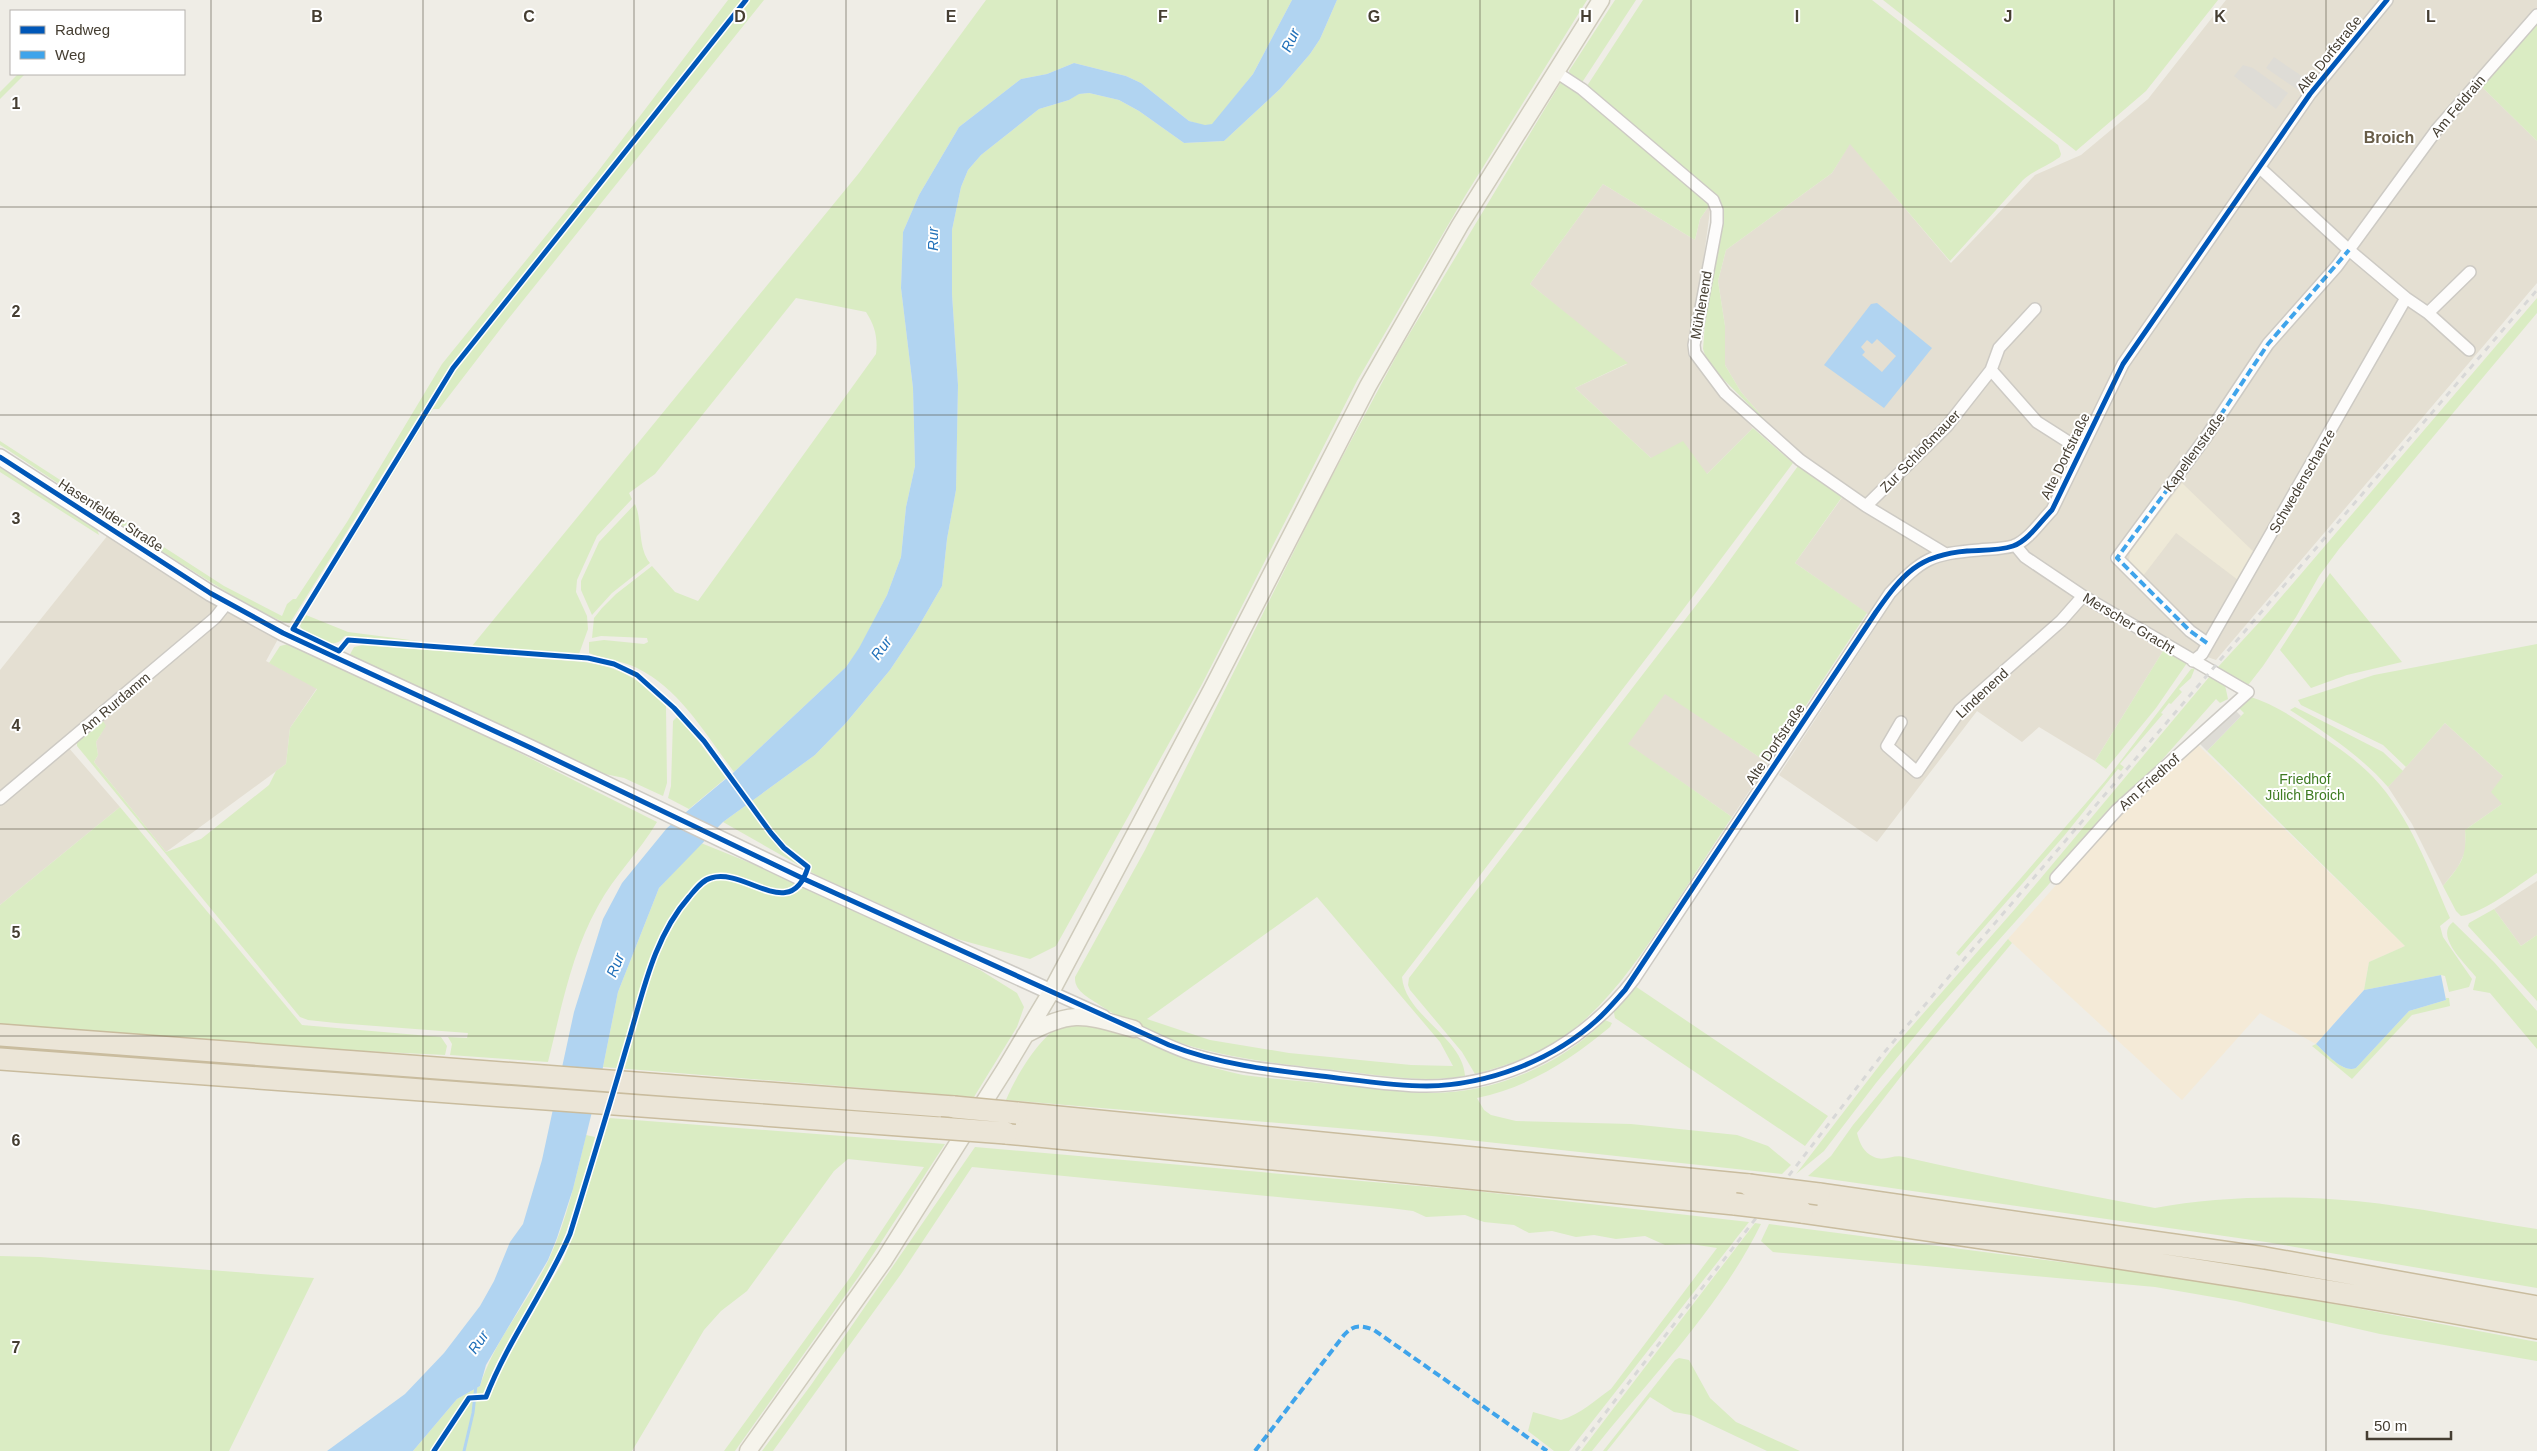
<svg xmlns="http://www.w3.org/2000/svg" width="2537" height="1451" font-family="Arial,sans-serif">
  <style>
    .residential { fill: #e4dfd2 }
    .commercial { fill: #f4ead7 }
    .education { fill: #eee9d7 }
    .green { fill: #daecc3; fill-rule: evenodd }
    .parking { fill: #dedcd6 }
    .water { fill: #b1d4f1; fill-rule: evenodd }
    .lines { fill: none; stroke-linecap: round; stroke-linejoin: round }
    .stream { stroke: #b1d4f1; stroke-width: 3 }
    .minor-casing { stroke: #cdcac4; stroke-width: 14 }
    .tertiary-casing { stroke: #cdcac4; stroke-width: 18 }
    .secondary-casing { stroke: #cfcbbc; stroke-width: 19 }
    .motorway-casing { stroke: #c9bc9e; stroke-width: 24 }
    .minor { stroke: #fdfcfb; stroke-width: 11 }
    .tertiary { stroke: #fdfcfb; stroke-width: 15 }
    .secondary { stroke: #f6f4ec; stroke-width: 16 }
    .motorway { stroke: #ebe5d7; stroke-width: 21 }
    .rail { stroke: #d8d8d7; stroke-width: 3; stroke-dasharray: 6 6; stroke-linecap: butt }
    .motorway-bridge-casing { stroke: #c9bc9e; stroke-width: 24; stroke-linecap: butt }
    .motorway-bridge { stroke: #ebe5d7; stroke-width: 21 }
    .quiet { stroke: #3fa4eb; stroke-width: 4; stroke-dasharray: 8 4; stroke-linecap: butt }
    .cycleway-casing { stroke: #fff; stroke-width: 8 }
    .cycleway { stroke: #0057b8; stroke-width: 5 }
    .grid { fill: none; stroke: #453e32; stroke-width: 1; stroke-opacity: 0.55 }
    .labels { text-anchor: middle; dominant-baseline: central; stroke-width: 4; stroke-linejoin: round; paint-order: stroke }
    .street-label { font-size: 14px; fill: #453e32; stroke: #fff }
    .park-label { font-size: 14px; fill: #3e7b21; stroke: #fff }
    .water-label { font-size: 15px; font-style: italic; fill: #2271b9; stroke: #fff }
    .quarter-label { font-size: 16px; font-weight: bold; fill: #685d48; stroke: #fff }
    .grid-label { font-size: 16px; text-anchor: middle; font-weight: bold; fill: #453e32; stroke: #fff; stroke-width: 4; stroke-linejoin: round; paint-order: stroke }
  </style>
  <rect width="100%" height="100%" fill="#efede6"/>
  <!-- residential -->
  <path class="residential" d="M2226 0H2537V21L2482 87 2537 141V283L2216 660 2168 643 2095 761 2039 727 2022 742 1977 711 1877 842 1779 775 1879 622 1795 563 1849 488 1803 457 1773 429 1741 392 1725 365V326L1718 281 1726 250 1832 173 1850 143 1951 263 2035 175 2081 155 2148 99Z
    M1603 184 1695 240 1700 219 1711 203 1696 316 1689 334V357L1753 428 1707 474 1651 458 1575 388 1627 364 1530 284Z
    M108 535 278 639 266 661 317 688 290 728 286 764 166 852 94 762 98 755 96 742 102 732V719L68 747 120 807 0 905V670Z
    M1665 693 1768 763 1732 817 1627 744Z
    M2445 723 2503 776 2502 804 2465 830 2466 850 2458 867 2443 886 2412 824 2388 787Z
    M2537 881V935L2521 946 2494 909Z"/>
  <!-- commercial -->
  <path class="commercial" d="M2197 744 2405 946 2369 962 2364 990 2316 1044 2260 1013 2182 1100 2008 939 2116 818Z"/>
  <!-- education -->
  <path class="education" d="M2182 483 2254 552 2238 580 2176 533 2143 576 2133 567 2129 560 2130 552Z"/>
  <!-- green -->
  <path class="green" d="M728 0H743L445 374 290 623C267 626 37 468 0 445V441L224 586 282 616 287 604 293 599H296L347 522 442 364 596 174Z
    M750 0H764L505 323 439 409H433L306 615 348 632 418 641 345 636C342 639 340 642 335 643 327 645 303 633 300 626L304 615 452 374Z
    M986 0H1292L1253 74 1213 124 1205 126 1189 121 1141 83 1126 76 1074 63 1047 74 1021 79 959 127 919 195 903 232 901 288 913 388 915 466 906 507 901 557 887 595 859 649 846 667 734 772C706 735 680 689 637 668 621 660 604 660 589 653V642L604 640 644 644 648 642 647 638 601 636 592 638 594 618 602 608 616 594 652 566 675 592 698 601 876 354C878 338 875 326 866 312L796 298 655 474 629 493 632 499 597 536 577 580 576 592 587 616 588 629 579 654 472 646 859 173Z
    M1337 0H1587L1465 196 1357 381 1202 684 1056 946 1030 959 957 939 818 876 723 822 815 755 845 724 890 670 916 631 942 586 947 539 956 490 958 385 952 294V230L961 187 968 170 981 155 1039 109 1069 100 1078 94 1089 93 1119 100 1139 111 1184 143 1224 141 1280 89 1310 54 1320 39Z
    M1615 0H1636L1581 84 1571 79 1569 71Z
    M1643 0H1872L2058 145 2061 154 2060 157C2048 166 2034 170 2023 180L1950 261 1850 144 1832 173 1726 250 1718 281 1725 326V365L1741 392 1773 429 1715 371 1707 361 1703 349 1705 323 1721 213 1585 89Z
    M1883 0H2218L2146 91 2076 151Z
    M2537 21V141L2482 87 2495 69Z
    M18 74H25L0 99V92Z
    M1561 82 1582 93 1711 203 1700 219 1695 240 1603 184 1530 284 1628 363 1575 388 1651 458 1683 441 1707 474 1753 428 1793 463 1661 639 1402 977C1405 1016 1463 1037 1465 1076 1425 1083 1383 1076 1344 1071 1256 1061 1178 1055 1101 1006 1090 998 1074 992 1075 977L1145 850 1323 493 1399 351ZM1317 897 1440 1042 1453 1066 1411 1065 1289 1053 1210 1040 1147 1019Z
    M2537 298V313L2339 549 2319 576 2296 617 2263 666 2249 684 2244 685 2218 667 2265 616Z
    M0 464 96 526 99 535 0 472Z
    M1798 466 1842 497 1795 563 1867 613 1768 763 1665 694 1628 744 1732 817C1711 848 1691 880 1670 912 1636 962 1603 1014 1549 1046 1526 1059 1500 1067 1475 1074L1462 1052 1410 990 1408 985 1409 978 1714 582Z
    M635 504C643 522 637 547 650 563L612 593 592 615 581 590V581L599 542Z
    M2330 573 2402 662 2347 675 2311 688 2280 650Z
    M288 644 297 646 490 738 657 822C640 851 614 876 598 906 571 954 561 1010 548 1062L450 1055 452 1044 448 1037 467 1038 468 1033 336 1023 308 1020 300 1017 77 746V742L102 719 106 726 96 742 98 755 94 762 166 852 201 839 269 785 276 771 286 764 290 728 317 689 269 663 280 646Z
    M2537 644V873C2517 886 2484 913 2461 916L2456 911 2443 886C2461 864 2467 858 2465 830L2502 804 2491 792 2503 776 2445 723 2406 767 2383 745 2301 705 2298 700 2374 675Z
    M363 645 584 662C623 668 639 679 666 706L667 783 663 796 624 778 600 773 348 658 354 647Z
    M2163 651 2187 663 2156 708 2106 769 2095 761Z
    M2195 668 2191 678 2179 689 2182 692 2171 704 2169 703 2161 713 2163 714 2120 764 2124 767 2121 771 2118 769 2064 836 1959 956 1956 953 2106 780 2191 669Z
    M2210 676 2225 685 2228 699 2220 703 2216 699 2136 789 2116 809 1939 1007 1876 1083 1824 1151 1796 1174 1892 1049 2015 909Z
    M2248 696C2271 703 2290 715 2309 728 2330 742 2356 759 2373 777 2410 816 2429 870 2450 918L2440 926 2443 937 2472 979 2469 987 2449 992 2445 976 2441 975 2364 990 2369 962 2405 946 2207 751 2244 713 2237 706Z
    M2295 707 2383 752 2403 771 2388 787C2361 756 2325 732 2290 710Z
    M677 717 693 734 726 778 689 809 668 798 671 786 673 721Z
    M120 807 302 1025 441 1037 447 1046 445 1055 300 1048 0 1026V905Z
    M701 843 792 880 799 891 807 884 980 970 1017 993 1024 1007 1017 1027 974 1097 603 1067 618 992 659 888Z
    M2494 909 2521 946 2537 935V1001L2468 926 2469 923Z
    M2453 922 2494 962 2537 1011V1049L2490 993 2473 990 2476 977C2466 964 2434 936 2453 922Z
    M2008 939 2012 943 1909 1066 1857 1133C1860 1144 1863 1152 1874 1157 1884 1162 1894 1154 1904 1157 1987 1176 2071 1192 2155 1208 2217 1196 2293 1195 2356 1201 2417 1207 2477 1220 2537 1229V1288L2266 1242 1808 1176 1831 1156 1853 1125Z
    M1635 986 1828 1116 1805 1146 1615 1018 1613 1008Z
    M2446 998H2449L2450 1006 2412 1015 2352 1079 2312 1046 2316 1044C2325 1052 2343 1074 2356 1068L2409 1011 2446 1000Z
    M1605 1020 1612 1023 1610 1027C1570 1060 1529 1087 1477 1098L1484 1110 1491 1115 1516 1121 1631 1124 1737 1135 1768 1146 1791 1165 1782 1174 1432 1136 1006 1100C1016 1076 1041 1033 1066 1023 1090 1014 1163 1050 1188 1060 1207 1066 1224 1071 1243 1075 1279 1080 1314 1082 1350 1086 1377 1088 1405 1093 1433 1093 1494 1093 1563 1064 1605 1020Z
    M609 1118 945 1144 859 1276 735 1451H724L852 1275 924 1167 848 1159 834 1171 747 1291 721 1311 704 1330 632 1451H413L457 1399 480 1386C494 1340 528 1303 549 1259 567 1220 576 1177 586 1135L595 1137C582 1184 570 1231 548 1275 530 1309 496 1353 487 1389L491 1391 499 1373 563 1261 576 1227Z
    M975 1147 1476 1191 1749 1222 1569 1451H1554L1528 1431 1533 1412 1561 1420C1581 1414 1594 1401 1611 1389L1717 1248 1691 1244 1665 1245 1645 1236 1616 1239 1594 1235 1576 1237 1552 1231 1529 1233 1514 1225 1484 1222 1465 1215 1426 1217 1413 1211 1390 1208 972 1167 901 1274 773 1451H762L811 1385Z
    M1755 1223 1761 1224C1720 1308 1650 1378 1592 1451H1581Z
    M1769 1224 2146 1273 2340 1305 2537 1342V1361L2380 1334 2236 1301 2155 1287 1773 1252 1761 1241Z
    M0 1256 40 1257 314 1278 229 1451H0Z
    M1679 1358 1689 1360 1710 1398 1736 1422 1800 1451H1767L1691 1415 1674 1412 1650 1397 1607 1451H1603L1675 1360Z"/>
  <!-- parking -->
  <path class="parking" d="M2274 57 2306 79 2298 90 2266 68Z
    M2243 65 2253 68 2288 93 2276 109 2234 76Z
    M2235 710 2241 716 2207 751 2200 744Z"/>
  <!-- water -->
  <path class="water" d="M1292 0H1337L1320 39 1310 54 1280 89 1224 141 1184 143 1139 111 1119 100 1089 93 1079 94 1069 100 1039 109 981 155 968 170 961 187 952 230V294L958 385 956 490 947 539 942 586 916 631 890 670 845 724 815 755 723 822 659 888 618 992 603 1067 573 1189 557 1238 548 1260 486 1365 480 1386 457 1399 413 1451H327L405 1394 444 1353 480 1306 494 1281 510 1242 523 1224 542 1160 574 1012 603 919 622 883 667 828 734 772 846 667 859 648 887 595 901 557 906 507 915 466 913 388 901 288 903 232 919 195 959 127 1021 79 1047 74 1074 63 1126 76 1141 83 1189 121 1205 125 1212 124 1253 74Z
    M1877 303 1932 348 1884 408 1824 365 1871 304ZM1877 339 1896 356 1882 372 1862 355 1865 352 1861 347 1867 340 1872 344Z
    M2441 975 2446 1000 2409 1011 2356 1068C2343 1074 2325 1052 2316 1044L2364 990Z"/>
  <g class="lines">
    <!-- stream -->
    <path class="stream" d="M464 1451 473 1413 476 1385"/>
    <!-- minor casing -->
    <g class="minor-casing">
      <path id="minor" d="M1556 72 1582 89 1713 200 1717 210V223L1694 345 1695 353 1725 393 1800 460 1866 506 1944 553
        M2406 298 2428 313 2469 350
        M2428 313 2470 272
        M1991 370 1999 348 2035 309
        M1866 506 1947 426 1991 370 2037 422 2081 450
        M2015 545 2025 557 2083 596 2248 692 2117 810 2056 878
        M2207 643 2190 631 2117 558 2206 437 2268 344 2337 266 2438 128 2537 15
        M2193 661 2202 654 2406 298 2349 250 2260 168
        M1901 722 1887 746 1917 772 1960 710 2061 621 2083 596
        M0 799 215 618 227 603
        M1051 992 1104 1016
        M1127 1026C1149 1036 1171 1048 1194 1055 1236 1067 1281 1071 1324 1076 1358 1080 1392 1086 1426 1086 1508 1086 1585 1043 1634 979L1890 593C1923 558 1931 554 1979 550 1990 549 2002 549 2013 546 2028 541 2041 521 2052 510L2123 364 2310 94 2387 0"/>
    </g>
    <!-- tertiary casing -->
    <g class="tertiary-casing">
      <path id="tertiary" d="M0 457 210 593 283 633 531 748 804 879 1051 992"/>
    </g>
    <!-- secondary casing -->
    <g class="secondary-casing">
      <path id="secondary" d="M1025 1035C1073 1009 1084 1015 1134 1029
        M748 1451 884 1260 1005 1069 1051 992 1212 689 1368 386 1460 225 1601 0"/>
    </g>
    <!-- motorway casing -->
    <g class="motorway-casing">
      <path id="motorway" d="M0 1035 954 1107
        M0 1059 940 1128
        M1017 1113 1749 1185
        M1006 1133 1735 1204
        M1819 1194 2265 1258 2537 1307
        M1802 1212C2048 1247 2293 1282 2537 1328"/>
    </g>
    <!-- minor -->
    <use href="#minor" class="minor"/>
    <!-- tertiary -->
    <use href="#tertiary" class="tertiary"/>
    <!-- secondary -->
    <use href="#secondary" class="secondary"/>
    <!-- motorway -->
    <use href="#motorway" class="motorway"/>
    <!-- rail -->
    <path class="rail" d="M1576 1451 1882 1055 2537 290"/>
    <!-- motorway-bridge casing -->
    <g class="motorway-bridge-casing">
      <path id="motorway-bridge" d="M954 1107 1017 1113
        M940 1128 1006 1133
        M1749 1185 1819 1194
        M1735 1204 1802 1212"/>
    </g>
    <!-- motorway-bridge -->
    <use href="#motorway-bridge" class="motorway-bridge"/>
    <!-- quiet -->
    <path class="quiet" d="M2207 643 2190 631 2117 558 2206 437 2268 344 2349 250
      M1255 1451 1344 1335C1354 1324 1361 1325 1374 1330L1547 1451"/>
    <!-- cycleway casing -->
    <g class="cycleway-casing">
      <path id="cycleway" d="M0 457 210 593 283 633 531 748 804 879 1169 1045C1218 1064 1269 1070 1321 1076 1356 1080 1392 1086 1427 1086 1487 1085 1552 1061 1597 1020 1607 1011 1616 1000 1625 990L1876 612C1903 574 1918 555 1967 551 1982 550 1998 551 2013 546 2028 541 2041 521 2052 510L2123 364 2310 94 2387 0
        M434 1451 469 1398 486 1397C508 1340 546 1290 570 1234 589 1172 608 1111 626 1049 642 998 652 939 689 897 695 890 702 880 711 878 745 867 791 924 808 867L784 848 771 833 704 741 674 708 637 675 614 664 588 658 348 640 339 651 293 629 453 368 746 0"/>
    </g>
    <!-- cycleway -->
    <use href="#cycleway" class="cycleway"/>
  </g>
  <!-- grid -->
  <path class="grid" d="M211 0V1451M423 0V1451M634 0V1451M846 0V1451M1057 0V1451M1268 0V1451M1480 0V1451M1691 0V1451M1903 0V1451M2114 0V1451M2326 0V1451M0 207H2537M0 415H2537M0 622H2537M0 829H2537M0 1036H2537M0 1244H2537"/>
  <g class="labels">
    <!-- street labels -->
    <g class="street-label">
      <text transform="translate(2329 54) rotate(-51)">Alte Dorfstraße</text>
      <text transform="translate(2458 106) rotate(-50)">Am Feldrain</text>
      <text transform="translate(1701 305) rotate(-80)">Mühlenend</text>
      <text transform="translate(1920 451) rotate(-46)">Zur Schloßmauer</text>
      <text transform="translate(2194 452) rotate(-54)">Kapellenstraße</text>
      <text transform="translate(2065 456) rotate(-64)">Alte Dorfstraße</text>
      <text transform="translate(2302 481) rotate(-60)">Schwedenschanze</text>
      <text transform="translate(111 515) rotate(33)">Hasenfelder Straße</text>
      <text transform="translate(2129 623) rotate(31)">Merscher Gracht</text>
      <text transform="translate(1982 693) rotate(-43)">Lindenend</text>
      <text transform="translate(115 703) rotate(-40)">Am Rurdamm</text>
      <text transform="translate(1775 744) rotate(-56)">Alte Dorfstraße</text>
      <text transform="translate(2149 782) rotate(-42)">Am Friedhof</text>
    </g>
    <!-- park labels -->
    <g class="park-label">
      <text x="2305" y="779">Friedhof<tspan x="2305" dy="16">Jülich Broich</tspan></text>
    </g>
    <!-- water labels -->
    <g class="water-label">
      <text transform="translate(1290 40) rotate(-65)">Rur</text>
      <text transform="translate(932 239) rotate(-90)">Rur</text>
      <text transform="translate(881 648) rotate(-54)">Rur</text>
      <text transform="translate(615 965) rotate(-68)">Rur</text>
      <text transform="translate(478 1342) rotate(-55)">Rur</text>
    </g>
    <!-- quarter labels -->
    <g class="quarter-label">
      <text x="2389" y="137">Broich</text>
    </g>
  </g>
  <g class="grid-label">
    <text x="317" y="22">B</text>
    <text x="529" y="22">C</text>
    <text x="740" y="22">D</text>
    <text x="951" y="22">E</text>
    <text x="1163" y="22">F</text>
    <text x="1374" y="22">G</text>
    <text x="1586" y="22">H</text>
    <text x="1797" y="22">I</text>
    <text x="2008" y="22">J</text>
    <text x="2220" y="22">K</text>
    <text x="2431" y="22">L</text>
    <text x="16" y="109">1</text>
    <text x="16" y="317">2</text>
    <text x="16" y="524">3</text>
    <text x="16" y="731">4</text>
    <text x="16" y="938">5</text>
    <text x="16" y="1146">6</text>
    <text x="16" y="1353">7</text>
  </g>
  <!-- legend -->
  <rect x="10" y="10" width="175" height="65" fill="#ffffff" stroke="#b5b2ad"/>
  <rect x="20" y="26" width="25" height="8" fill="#0057b8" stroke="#b5b2ad"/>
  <text x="55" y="35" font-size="15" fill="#453e32">Radweg</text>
  <rect x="20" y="51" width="25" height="8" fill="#3fa4eb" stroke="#b5b2ad"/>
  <text x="55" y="60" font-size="15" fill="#453e32">Weg</text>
  <!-- scale -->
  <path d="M2367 1431v8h84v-8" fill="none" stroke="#453e32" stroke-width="2.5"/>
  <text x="2374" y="1431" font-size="15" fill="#453e32" stroke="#ffffff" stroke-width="4" paint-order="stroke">50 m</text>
</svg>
